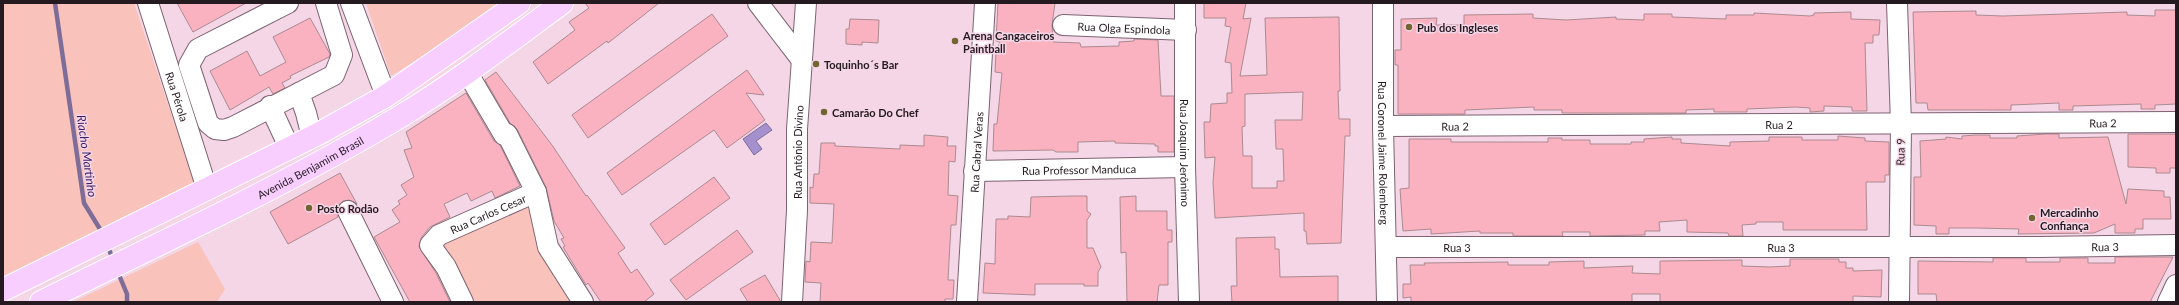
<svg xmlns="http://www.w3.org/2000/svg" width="2179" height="305" font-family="Lato,sans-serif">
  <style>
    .green { fill: #f9c2ba }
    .water { fill: #a490cc; stroke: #7e6d98 }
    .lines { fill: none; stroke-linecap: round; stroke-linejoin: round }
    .stream { stroke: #7e6d98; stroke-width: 4.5 }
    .building { fill: #fbb2c0; stroke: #ab8a90; fill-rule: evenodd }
    .minor-casing { stroke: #7d6271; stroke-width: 22 }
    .major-casing { stroke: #fff; stroke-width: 24 }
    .minor { stroke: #fff; stroke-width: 20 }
    .major { stroke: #f7ceff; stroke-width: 22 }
    .poi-dot { fill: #726532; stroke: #f4d6e7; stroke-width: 1.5 }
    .labels { text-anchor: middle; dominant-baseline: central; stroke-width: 3; stroke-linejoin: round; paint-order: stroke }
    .street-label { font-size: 11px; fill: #251a20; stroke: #f4d6e7 }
    .poi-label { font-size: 11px; font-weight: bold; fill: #251a20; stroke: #f4d6e7; text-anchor: start }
    .water-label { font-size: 12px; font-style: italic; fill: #3c1e64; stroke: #f4d6e7 }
  </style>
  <rect width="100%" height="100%" fill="#f4d6e7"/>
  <!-- green -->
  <path class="green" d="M3 3H134L195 185 3 284Z
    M366 3H502L467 28 391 76Z
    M525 204 582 302H468L438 245Z
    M198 242 225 289 217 302H73Z"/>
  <!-- water -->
  <path class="water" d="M766 123 772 130 756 141 762 149 754 155 743 139Z"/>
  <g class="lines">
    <!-- stream -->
    <path class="stream" d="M55 3 84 203 103 234
      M107 244 113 260
      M117 270 127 294V302"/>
  </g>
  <!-- building -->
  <path class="building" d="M177 3H246L193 32Z
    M585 3H659L608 43 607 41 548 84 533 62 575 30 569 22 589 8Z
    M998 3H1055L1052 25 1053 42 1080 43 1081 47 1119 46V42L1134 41V39L1158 40 1161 96H1174V152H1158V146H1155V144L1115 143V141L1078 142V152H1056L1053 150 993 151 994 124H997L1002 73 995 72 996 52 1000 42 996 41Z
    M1204 3H1246L1243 19 1251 18 1240 76 1267 75 1265 18 1339 17 1340 91H1338L1339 119H1350V136H1345L1341 243 1307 244 1306 231H1304V213L1215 218 1213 182 1215 157 1205 158 1204 122H1210L1211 104 1227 103V93H1232L1231 63 1225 62 1231 27 1225 26 1226 18H1204ZM1303 92 1302 120H1275L1276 149H1283L1284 181H1277V188H1252V156H1243L1242 127 1245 126V94Z
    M2155 10H2176V104L2155 105V109H2141V104L2073 106V110H2059V103L2011 105V110H1928L1927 103H1916L1913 12 1976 11V15L2003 16 2127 12V15L2155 16Z
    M1851 12V19L1880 20 1879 35H1873V43H1865L1867 111H1852V107L1824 106V111L1810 112V108L1796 107 1747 109V112H1714V109L1686 110V113H1562V110H1534V107L1465 110V114H1398V65H1395V50H1401V19L1437 18 1436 25H1464V15L1533 14V18L1566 20 1616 17V19L1644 20V14H1672V17L1726 19V15H1754V13L1810 16 1814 15V13Z
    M712 14 728 36 588 138 572 115Z
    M310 18 330 54 329 57 290 76 291 78 282 83 285 88 273 94 269 87 230 110 210 71 247 51 260 76 286 62 273 37Z
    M850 19 879 20 878 43 862 42V45L846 44V29H849Z
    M747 70 764 95 746 93 765 120 727 148 714 130 622 195 607 173Z
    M496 72 552 145 586 196 587 195 625 248 618 253 631 273 637 269 654 294 644 302H601L588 283 586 285 563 247 565 246 561 239 564 238 554 221 546 187 517 129 510 123 485 80Z
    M466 93 494 141 500 145 520 186 495 198 492 191 471 201 467 193 444 204 450 217 430 227 421 238 419 247 436 273 450 302H410L374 237 400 222 392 210 400 204 398 201 407 195 401 185 414 177 404 150 412 148 406 132Z
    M2046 134H2059V138L2108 137 2126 204 2128 189 2164 191V197H2170L2171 219H2143V229H2135V233H2115V224L2094 233 2018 234 2019 229 1977 228H1949V234H1936V226L1914 225V177H1921L1920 141 1946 139V137L1962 139V136L1976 135H1990V138H2017V136Z
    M2128 134H2176V168H2170V173H2156V168L2128 167Z
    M924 135 948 137 947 146H956L955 162 949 161 948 195 958 196 956 225H951L948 280H954L953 299H945V302H820L821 283 805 282 806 261 810 262 811 242 832 243 834 204 810 203V187L813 188 814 174H819L821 143H835V146L900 149V145L924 146Z
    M1838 136 1865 138V141L1889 142V175H1885V182H1866L1867 230H1783V222H1756V224L1742 225 1743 236H1729L1728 233 1687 232V220L1659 222 1660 231H1645V235L1590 236V232H1562L1563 236H1513V233H1480V231L1431 234V229L1403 231 1400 189 1409 188V139H1451V142H1548V138H1562V140H1590V144H1631V142H1644V139L1672 137V139H1681V143L1730 146V142L1769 141V137H1802V140H1838Z
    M340 173 357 204 349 200 343 201 337 210 338 217 288 244 270 212Z
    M714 177 730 198 665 245 650 224Z
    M1073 196H1087V211L1091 214 1087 220V248H1093L1101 267 1098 272V286H1084V284H1035V295L983 293 985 263 995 264 996 219H1008V216L1030 217 1031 197Z
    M1136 196V211H1167V230H1172V242H1168V285H1159L1157 302H1127L1126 252 1121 253 1120 197Z
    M737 230 753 252 686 300 670 280Z
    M1275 237V249H1279L1280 277 1338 276V302H1232L1231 286H1237L1236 238Z
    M2115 257H2173L2150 302H1937L1936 294H1918V261L1993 262V258H2026V262H2060V258H2088V263H2115Z
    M1790 259H1839V262H1846V268H1853V271L1882 270 1881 297 1853 296V302H1660V294H1632V302H1411V297L1403 298V284H1411L1410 265H1425L1424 263 1508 262V265H1549V262L1584 261V268L1633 266 1632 273 1660 274V261L1742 260V266L1770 267 1790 266Z
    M765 275 781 302H748L740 289Z"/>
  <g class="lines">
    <!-- minor casing -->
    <g class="minor-casing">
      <g id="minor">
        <path id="s1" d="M148 3 207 189"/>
        <path d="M288 3 198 49 189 65 208 123 215 129 224 130 233 127 334 75 342 55 326 3"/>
        <path d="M351 3 386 96"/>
        <path d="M758 3 801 59"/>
        <path id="s2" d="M1185 3V167L1189 302"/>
        <path id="s3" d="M1383 3V126L1387 302"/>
        <path d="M1897 3 1901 124 1899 302"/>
        <path id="s4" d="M1063 25 1186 30"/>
        <path d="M467 72 504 135 507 134 536 192 548 247 583 302"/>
        <path d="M299 93 306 113 312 137"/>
        <path d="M270 106 289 147"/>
        <path id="s5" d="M1383 126 2176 122"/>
        <path id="s6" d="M974 171 1185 167"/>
        <path d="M348 211 393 302"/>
        <path id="s7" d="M1386 247H2040L2176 245"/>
        <path id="s8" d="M463 302 446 267 430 245 439 235 536 192"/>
        <path id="s9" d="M792 302 797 210V129L806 3"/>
        <path id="s10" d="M967 302 985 3"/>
        <path d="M2168 302 2176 285"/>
      </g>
    </g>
    <!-- major casing -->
    <g class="major-casing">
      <g id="major">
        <path d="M3 290 318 134 386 96 519 3"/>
        <path id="s11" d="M41 302C162 242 285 186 401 116 457 82 509 42 562 3"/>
      </g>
    </g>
    <!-- minor -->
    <use href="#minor" class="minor"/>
    <!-- major -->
    <use href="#major" class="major"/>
  </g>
  <!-- markers -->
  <g class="poi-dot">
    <circle cx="1409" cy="27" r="4"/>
    <circle cx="955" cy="41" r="4"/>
    <circle cx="816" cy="64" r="4"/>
    <circle cx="824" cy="112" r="4"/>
    <circle cx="309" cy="208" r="4"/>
    <circle cx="2032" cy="218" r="4"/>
  </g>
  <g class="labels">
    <!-- street labels -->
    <g class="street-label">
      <text stroke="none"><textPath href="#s4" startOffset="61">Rua Olga Espindola</textPath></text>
      <text stroke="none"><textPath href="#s1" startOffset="98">Rua Pérola</textPath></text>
      <text stroke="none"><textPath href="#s5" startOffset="720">Rua 2</textPath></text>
      <text stroke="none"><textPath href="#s5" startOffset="396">Rua 2</textPath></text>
      <text stroke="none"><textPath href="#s5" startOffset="72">Rua 2</textPath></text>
      <text stroke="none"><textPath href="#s9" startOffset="150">Rua Antônio Divino</textPath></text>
      <text stroke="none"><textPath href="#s10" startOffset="150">Rua Cabral Veras</textPath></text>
      <text transform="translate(1900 152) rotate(-89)">Rua 9</text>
      <text stroke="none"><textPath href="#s2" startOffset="150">Rua Joaquim Jerônimo</textPath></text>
      <text stroke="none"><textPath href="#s3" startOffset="150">Rua Coronel Jaime Rolemberg</textPath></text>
      <text stroke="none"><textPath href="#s11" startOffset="301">Avenida Benjamim Brasil</textPath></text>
      <text stroke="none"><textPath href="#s6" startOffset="105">Rua Professor Manduca</textPath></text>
      <text stroke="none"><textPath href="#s8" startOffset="133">Rua Carlos Cesar</textPath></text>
      <text stroke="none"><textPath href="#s7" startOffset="719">Rua 3</textPath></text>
      <text stroke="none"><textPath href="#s7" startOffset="71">Rua 3</textPath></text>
      <text stroke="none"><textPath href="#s7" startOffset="395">Rua 3</textPath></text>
    </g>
    <!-- poi labels -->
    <g class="poi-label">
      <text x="1417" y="27">Pub dos Ingleses</text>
      <text x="963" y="35">Arena Cangaceiros<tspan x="963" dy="13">Paintball</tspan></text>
      <text x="824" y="64">Toquinho´s Bar</text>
      <text x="832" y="112">Camarão Do Chef</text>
      <text x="317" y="208">Posto Rodão</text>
      <text x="2040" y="212">Mercadinho<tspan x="2040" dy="13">Confiança</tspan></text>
    </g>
    <!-- water labels -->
    <g class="water-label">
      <text transform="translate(87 156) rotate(82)">Riacho Martinho</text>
    </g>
  </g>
  <!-- border -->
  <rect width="2179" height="305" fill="none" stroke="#251a20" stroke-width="8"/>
</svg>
